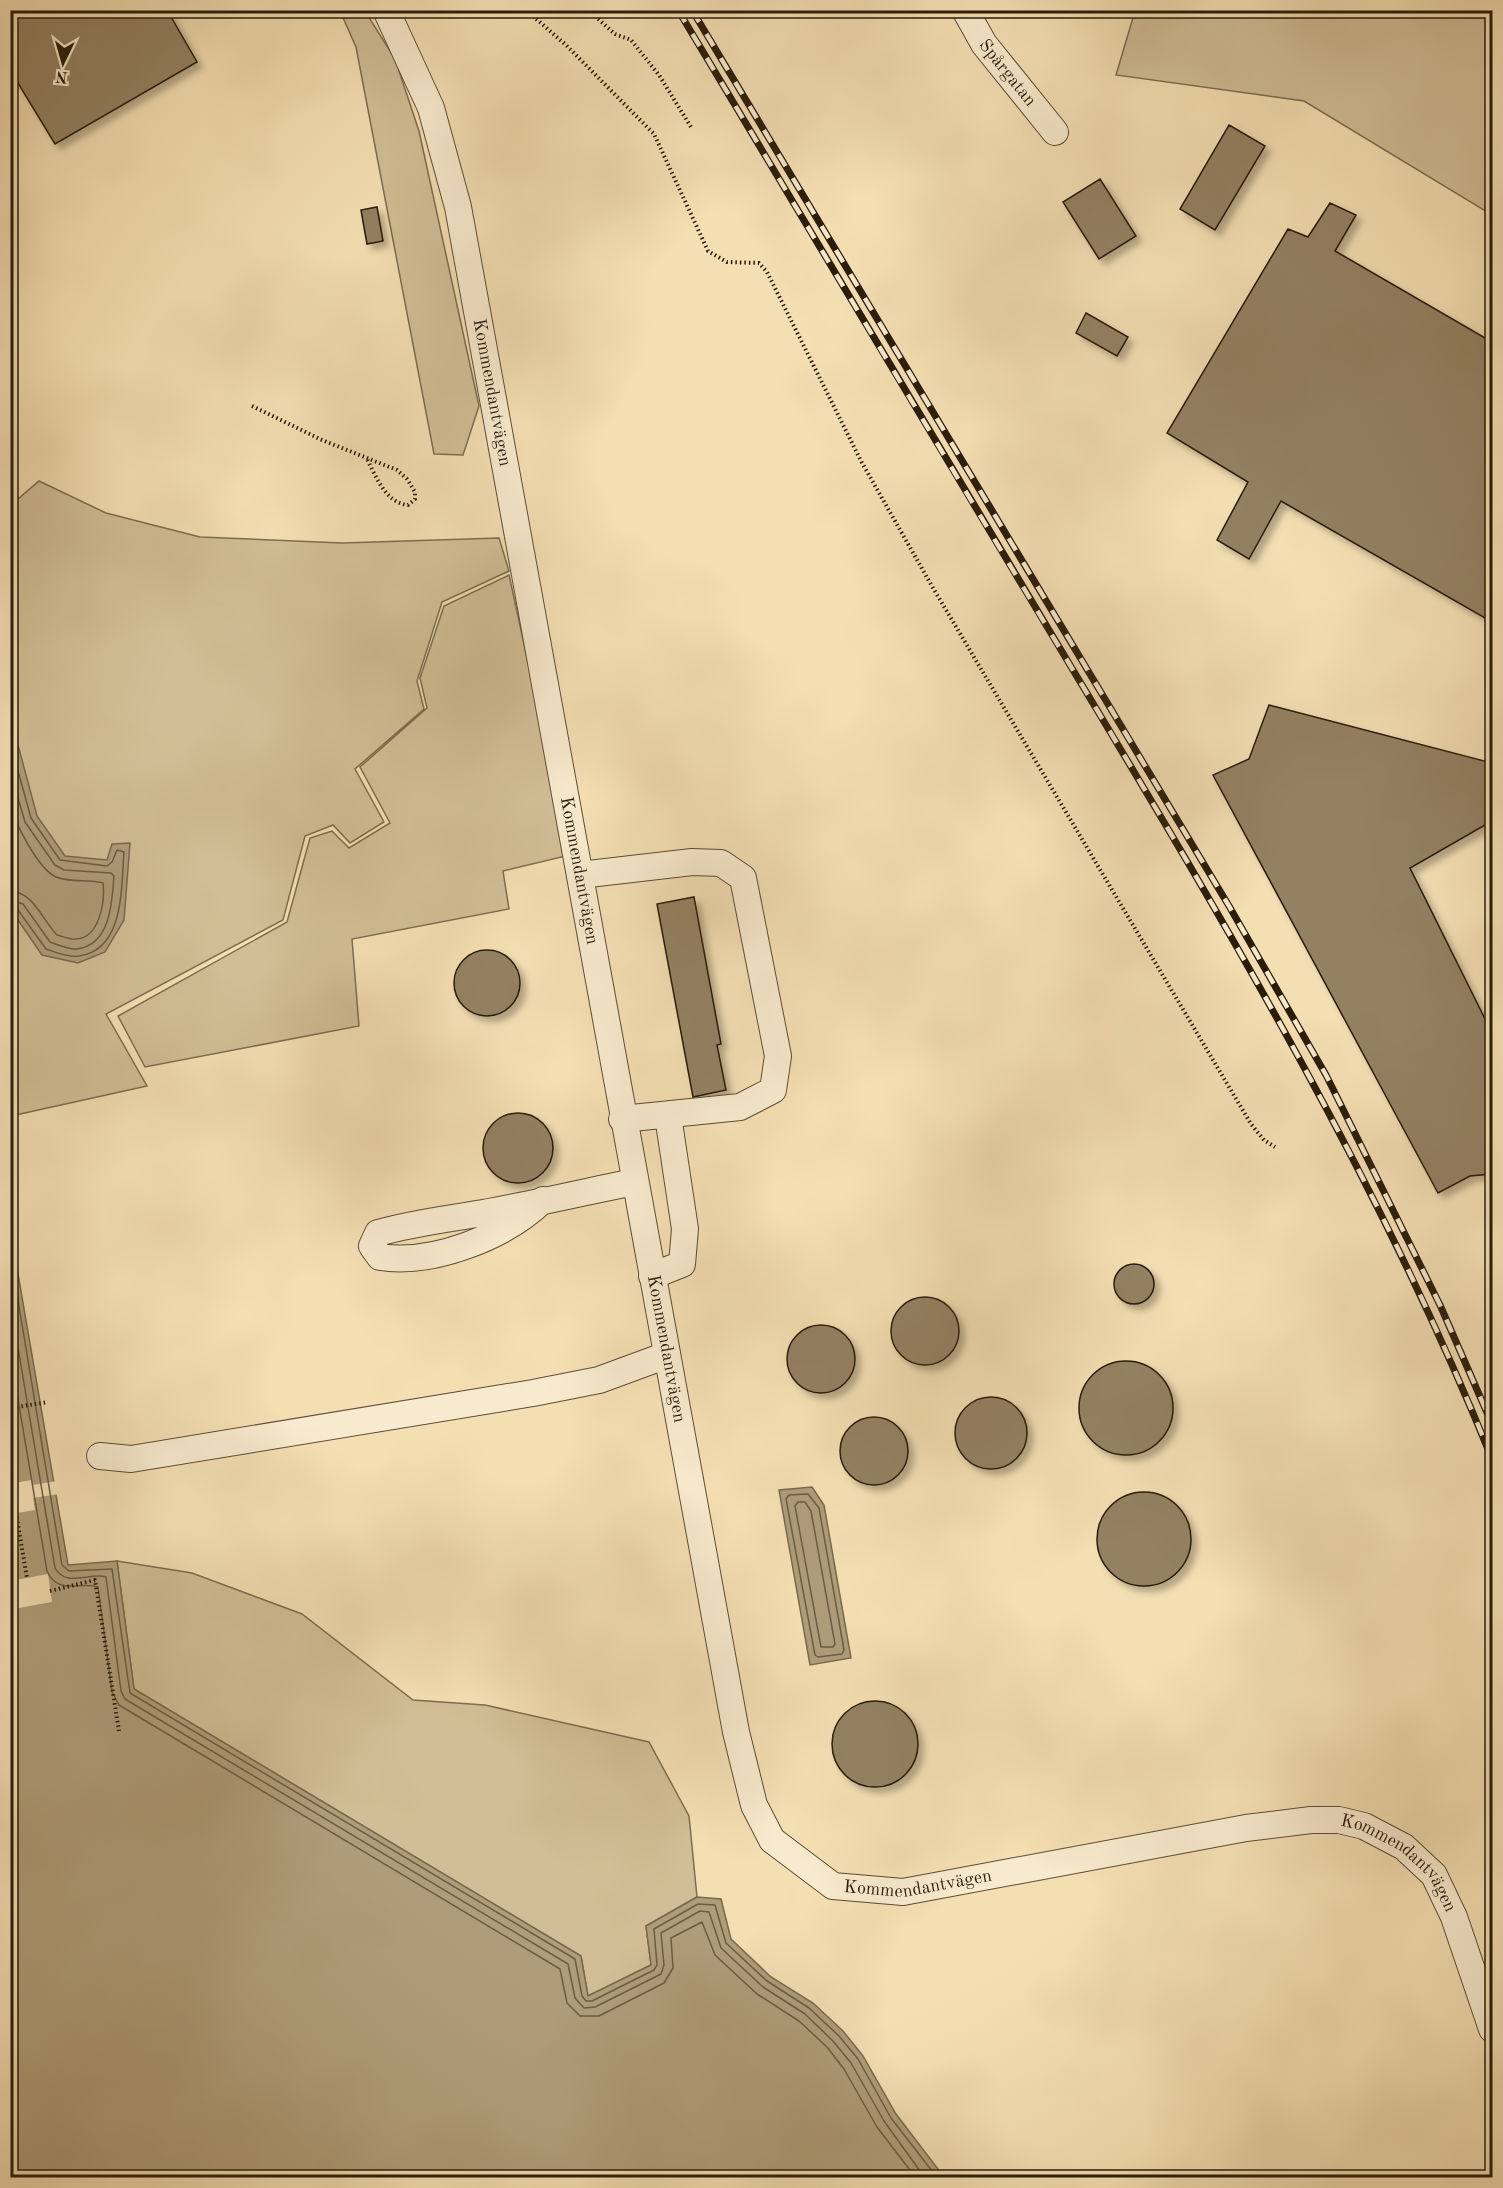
<svg xmlns="http://www.w3.org/2000/svg" width="1503" height="2188" font-family="'Old Standard TT',serif">
  <style>
    .green { fill: #d1be96; stroke: #7d6d50; stroke-width: 1.5 }
    .water { fill: #af9d7a; stroke: #79694e; stroke-width: 1.5 }
    .pier { fill: #f4dfb3 }
    .lines { fill: none; stroke-linecap: round; stroke-linejoin: round }
    .shore { stroke: #6c5c42; stroke-width: 1.5 }
    .building { fill: #938162; stroke: #291c0b; stroke-width: 1.5; filter: url(#shadow) }
    .minor-casing { stroke: #5c4d35; stroke-width: 28 }
    .path { stroke: #291c0b; stroke-width: 4; stroke-dasharray: 1.5 3; stroke-linecap: butt }
    .minor { stroke: #f8eace; stroke-width: 26 }
    .rail-casing { stroke: #291c0b; stroke-width: 7 }
    .rail { stroke: #f8eace; stroke-width: 4.5; stroke-dasharray: 14; stroke-linecap: butt }
    .labels { text-anchor: middle; dominant-baseline: central; stroke-width: 6; stroke-linejoin: round; paint-order: stroke }
    .street-label { font-size: 18px; fill: #291c0b; stroke: #f8eace }
  </style>
  <defs>
    <filter id="shadow"><feDropShadow dx="5.5" dy="5.5" stdDeviation="3" flood-color="#0004"/></filter>
  </defs>
  <rect width="100%" height="100%" fill="#f4dfb3"/>
  <filter id="stains"><feTurbulence type="fractalNoise" baseFrequency=".00333" numOctaves="4"/><feColorMatrix values="0 0 0 0 .2 0 0 0 0 .09 0 0 0 0 .02 0 0 0 .5 -.17"/></filter>
  <radialGradient id="worn" r=".72"><stop offset=".6" stop-color="#630" stop-opacity="0"/><stop offset="1" stop-color="#630" stop-opacity=".3"/></radialGradient>
  <!-- green -->
  <path class="green" d="M340 11H365L395 59 419 131 479 406 463 455 434 454 356 47Z
    M1135 11H1492V215L1304 101 1116 75Z
    M39 481 106 513 200 537 342 543 499 538 509 571 442 602 417 681 424 709 355 769 384 822 350 843 333 825 305 836 283 920 106 1014 147 1086 11 1116V505Z
    M509 575 570 855 503 871 509 909 352 939 359 1026 145 1067 118 1016 287 922 310 838 332 831 349 848 390 823 360 767 427 708 420 678 444 606Z
    M117 1561 192 1573 302 1614 413 1700 485 1705 649 1742 689 1816 697 1897 646 1926 651 1965 588 1996 581 1956 134 1689Z"/>
  <!-- water -->
  <path class="water" d="M11 719 37 816 65 856 107 860 112 844 130 843 124 920 105 952 78 963 42 955 11 910Z
    M10 1227 68 1565 117 1561 134 1689 581 1956 588 1996 651 1965 646 1926 697 1897 721 1899 731 1939 771 1977 813 2003 843 2031 863 2056 896 2114 938 2169 939 2177H11Z
    M812 1487 824 1505 851 1658 810 1665 779 1490Z"/>
  <!-- pier -->
  <path class="pier" d="M11 1457 15 1483 32 1480 33 1485 57 1481 59 1494 33 1498 35 1510 11 1514Z
    M48 1574 52 1602 13 1609 11 1581Z"/>
  <g class="lines">
    <!-- shore -->
    <path class="shore" d="M10 742 31 818 60 860 107 866 112 862 117 850 124 852C121 886 125 950 79 956 69 958 55 952 46 949L18 910 10 908
      M10 771 25 822 55 865 64 870 111 873 114 876C112 901 111 945 77 949 70 950 58 945 50 942L23 904 10 900
      M10 806C16 824 38 869 56 877 71 883 89 879 103 883 105 901 100 938 76 939 70 940 62 936 57 935 42 920 34 892 10 891
      M10 1252 62 1565 69 1571 112 1569 130 1693 575 1959 582 1996 586 2001H592L654 1970 657 1965 654 1929 698 1904 715 1905 726 1943 767 1981 809 2008 839 2036 858 2059 891 2118 932 2171 933 2178
      M10 1300 55 1568C66 1588 90 1572 106 1577L121 1691 125 1699 568 1964 575 1998 584 2008 595 2007 661 1974 664 1965 661 1933 700 1911 709 1912 721 1948 763 1987 805 2014 833 2041 851 2063 884 2121 925 2178
      M10 1352 47 1571C58 1596 79 1581 98 1587L112 1692 119 1705 560 1969 567 2003 580 2016H599L664 1983 673 1968 671 1938 702 1922 715 1955 757 1994 799 2021 827 2047 844 2069 877 2127 916 2178
      M808 1494 819 1508 844 1650 842 1654 818 1657 815 1655 786 1499 789 1495Z
      M798 1502H805L811 1511 835 1644 833 1647H821L795 1506Z"/>
  </g>
  <!-- building -->
  <path class="building" d="M10 10H167L197 62 55 144 10 70Z
    M1229 125 1265 146 1215 230 1180 209Z
    M1100 179 1136 236 1099 259 1063 202Z
    M1330 203 1356 215 1335 251 1492 342V622L1281 501 1249 559 1217 540 1248 482 1167 433 1288 229 1308 237Z
    M377 207 383 241 367 244 361 210Z
    M1086 313 1128 337 1117 356 1076 333Z
    M1269 705 1492 763V821L1410 868 1492 1033V1174L1470 1176 1438 1193 1213 775 1249 759Z
    M694 897 721 1044 717 1045 726 1090 693 1097 657 904Z
    M454 983a33 33 0 1 1 66 0a33 33 0 1 1-66 0Z
    M483 1148a35 35 0 1 1 70 0a35 35 0 1 1-70 0Z
    M1114 1284a20 20 0 1 1 40 0a20 20 0 1 1-40 0Z
    M891 1331a34 34 0 1 1 68 0a34 34 0 1 1-68 0Z
    M787 1359a34 34 0 1 1 68 0a34 34 0 1 1-68 0Z
    M1079 1408a47 47 0 1 1 94 0a47 47 0 1 1-94 0Z
    M955 1433a36 36 0 1 1 72 0a36 36 0 1 1-72 0Z
    M840 1451a34 34 0 1 1 68 0a34 34 0 1 1-68 0Z
    M1097 1539a47 47 0 1 1 94 0a47 47 0 1 1-94 0Z
    M832 1744a43 43 0 1 1 86 0a43 43 0 1 1-86 0Z"/>
  <g class="lines">
    <!-- minor casing -->
    <g class="minor-casing">
      <g id="minor">
        <path id="s1" d="M386 10 431 108 458 207 736 1732 754 1805 772 1840 833 1886 903 1892 1246 1828 1311 1820H1339L1364 1826 1404 1847 1434 1875 1454 1917 1492 2029"/>
        <path id="s2" d="M965 10 984 44 1055 132"/>
        <path d="M580 875 692 862 721 863 743 878 778 1056 773 1090 740 1107 622 1119"/>
        <path d="M543 1200C505 1237 433 1265 380 1257L372 1246 378 1233C413 1223 448 1219 483 1213 534 1204 584 1192 634 1182"/>
        <path d="M652 1276 682 1264 685 1229 668 1116"/>
        <path d="M100 1456 131 1459 533 1393 599 1380 667 1355"/>
      </g>
    </g>
    <!-- path -->
    <path class="path" d="M526 10 566 45 654 134 708 251 727 262 759 263 767 272 861 461 933 588 1251 1124 1264 1140 1275 1147
      M588 10 615 34 631 40 659 75 691 127
      M252 406 322 440 397 470 407 479 415 492V499L408 505C386 503 376 477 367 459
      M17 1407 48 1402
      M16 1513 27 1578
      M50 1591 95 1580 119 1731"/>
    <!-- minor -->
    <use href="#minor" class="minor"/>
    <!-- rail casing -->
    <g class="rail-casing">
      <path id="rail" d="M678 10C810 230 941 451 1073 670 1227 926 1380 1182 1492 1459
        M692 10 1229 906 1326 1075 1440 1305 1492 1424"/>
    </g>
    <!-- rail -->
    <use href="#rail" class="rail"/>
  </g>
  <g class="labels">
    <!-- street labels -->
    <g class="street-label">
      <text stroke="none"><textPath href="#s2" startOffset="76">Spårgatan</textPath></text>
      <text stroke="none"><textPath href="#s1" startOffset="399">Kommendantvägen</textPath></text>
      <text stroke="none"><textPath href="#s1" startOffset="885">Kommendantvägen</textPath></text>
      <text stroke="none"><textPath href="#s1" startOffset="1371">Kommendantvägen</textPath></text>
      <text stroke="none"><textPath href="#s1" startOffset="2541">Kommendantvägen</textPath></text>
      <text stroke="none"><textPath href="#s1" startOffset="2037">Kommendantvägen</textPath></text>
    </g>
  </g>
  <!-- margin -->
  <rect width="1503" height="2188" fill="none" stroke="#f4dfb3" stroke-width="36"/>
  <rect x="12" y="12" width="1479" height="2164" fill="none" stroke="#291c0b" stroke-width="3"/>
  <rect x="18" y="18" width="1467" height="2152" fill="none" stroke="#291c0b" stroke-width="1.5"/>
  <!-- north arrow -->
  <g transform="translate(63 63) rotate(185)" stroke="#f8eace" stroke-width="4.5" paint-order="stroke">
  <path d="M0-4.5L10 22L0 15L-10 22Z" fill="#291c0b"/>
  <text y="-9" font-size="16" font-weight="bold" text-anchor="middle" fill="#291c0b">N</text>
  </g>
  <rect width="100%" height="100%" filter="url(#stains)"/>
  <rect width="100%" height="100%" fill="url(#worn)"/>
</svg>
